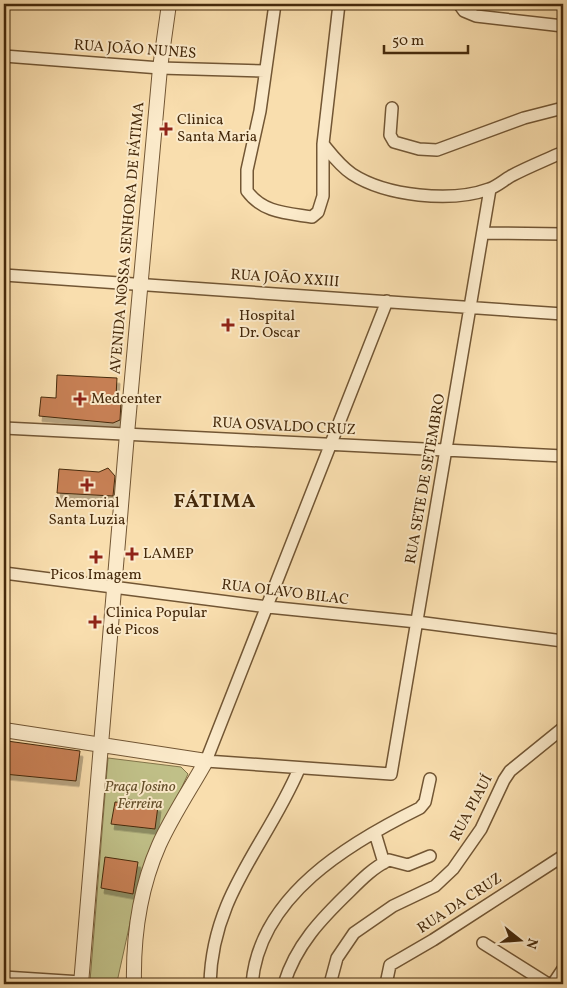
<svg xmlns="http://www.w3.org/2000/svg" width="567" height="988" font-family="Vollkorn,serif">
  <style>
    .green { fill: #c0c088; stroke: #82744a }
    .building { fill: #c98156; stroke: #45290b; filter: url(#shadow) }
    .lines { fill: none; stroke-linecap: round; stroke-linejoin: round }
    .minor-casing { stroke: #725634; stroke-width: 14 }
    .tertiary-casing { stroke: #725634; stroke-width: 16 }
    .minor { stroke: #fbeaca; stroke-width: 11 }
    .tertiary { stroke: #fbeaca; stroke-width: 14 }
    .poi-dot { fill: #8f2418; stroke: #fbeaca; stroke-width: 2 }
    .labels { text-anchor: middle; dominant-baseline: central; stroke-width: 4; stroke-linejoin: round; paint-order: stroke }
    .street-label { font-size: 15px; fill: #45290b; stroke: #fbeaca }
    .poi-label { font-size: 15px; fill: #45290b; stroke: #fbeaca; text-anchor: start }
    .park-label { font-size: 15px; font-style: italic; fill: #644f2a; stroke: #fbeaca }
    .district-label { font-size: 20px; font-weight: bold; letter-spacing: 1px; fill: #45290b; stroke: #fbeaca }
  </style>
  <defs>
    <filter id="shadow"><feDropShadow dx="3" dy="5.5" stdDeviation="0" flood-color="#0004"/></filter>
  </defs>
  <rect width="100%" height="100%" fill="#f9deae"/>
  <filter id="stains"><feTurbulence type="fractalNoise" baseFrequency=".004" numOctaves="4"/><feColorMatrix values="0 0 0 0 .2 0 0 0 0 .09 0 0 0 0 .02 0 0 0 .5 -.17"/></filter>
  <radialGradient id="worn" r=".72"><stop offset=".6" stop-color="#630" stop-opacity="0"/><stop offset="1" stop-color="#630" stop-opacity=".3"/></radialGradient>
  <!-- green -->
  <path class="green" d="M108 758 181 767 188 774 141 873 117 982 90 981Z"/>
  <!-- building -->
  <path class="building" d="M57 375 117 378 116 396 121 402 120 420 113 423 39 416 41 397 56 398Z
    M108 468 115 476 113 496 57 493 59 469 99 472Z
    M7 741 80 751 76 781 4 774Z
    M127 799 142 801V805L158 806 155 829 111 824 115 802 127 803Z
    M105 857 138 862 133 894 101 888Z"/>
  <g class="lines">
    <!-- minor casing -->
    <g class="minor-casing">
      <path id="minor" d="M275 4 260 111 247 170V191C263 213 287 213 312 217L318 212 323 196V144L339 4
        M459 4 464 11 476 16 563 26
        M4 56 160 68 265 71
        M392 108 390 135 394 142 419 149 437 150 524 118 563 108
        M323 144C332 155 340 166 352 174 386 196 451 203 489 189 496 187 504 180 511 176 528 167 546 160 563 152
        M484 233 563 234
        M4 275 563 314
        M387 301 206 761 391 774 490 189
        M4 428 563 456
        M4 573 268 607 417 622 563 641
        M375 833 384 863
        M483 943 548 984
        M4 977 81 982
        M210 984C212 895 266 846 299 769
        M252 984C259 896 349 843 420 808L425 802 430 779
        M284 984C296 945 321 919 350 891 362 879 374 867 389 860L408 865 430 856
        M330 984 337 958 354 933 393 906 435 886 453 869 481 829 504 780 510 771 563 728
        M386 984 390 965 433 940 563 856
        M553 984 563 969"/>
    </g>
    <!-- tertiary casing -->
    <g class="tertiary-casing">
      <path id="tertiary" d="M4 5V4
        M4 730 206 761C191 788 172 816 159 845 140 888 133 937 134 984
        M81 984 127 434 160 68 169 4"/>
    </g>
    <!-- minor -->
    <use href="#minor" class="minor"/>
    <!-- tertiary -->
    <use href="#tertiary" class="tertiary"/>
  </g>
  <!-- markers -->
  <g class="poi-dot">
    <path d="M163.5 121.5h5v5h5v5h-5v5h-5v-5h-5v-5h5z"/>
    <path d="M225.5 317.5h5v5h5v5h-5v5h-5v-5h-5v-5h5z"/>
    <path d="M77.5 391.5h5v5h5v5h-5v5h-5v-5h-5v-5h5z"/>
    <path d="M84.5 477.5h5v5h5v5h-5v5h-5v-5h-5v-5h5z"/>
    <path d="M129.5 546.5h5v5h5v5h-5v5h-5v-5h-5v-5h5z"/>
    <path d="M93.5 549.5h5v5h5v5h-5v5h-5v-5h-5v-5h5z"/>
    <path d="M92.5 614.5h5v5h5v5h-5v5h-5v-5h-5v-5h5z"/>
  </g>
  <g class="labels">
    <!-- street labels -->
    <g class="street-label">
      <text transform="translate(135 50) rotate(4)">RUA JOÃO NUNES</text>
      <text transform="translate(128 238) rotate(-85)">AVENIDA NOSSA SENHORA DE FÁTIMA</text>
      <text transform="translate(285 279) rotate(4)">RUA JOÃO XXIII</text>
      <text transform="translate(284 427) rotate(3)">RUA OSVALDO CRUZ</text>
      <text transform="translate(426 479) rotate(-80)">RUA SETE DE SETEMBRO</text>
      <text transform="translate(285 593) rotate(7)">RUA OLAVO BILAC</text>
      <text transform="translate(472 808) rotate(-62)">RUA PIAUÍ</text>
      <text transform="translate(460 904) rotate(-33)">RUA DA CRUZ</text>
    </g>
    <!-- poi labels -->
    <g class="poi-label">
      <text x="177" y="120">Clinica<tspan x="177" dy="17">Santa Maria</tspan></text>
      <text x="239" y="316">Hospital<tspan x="239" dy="17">Dr. Oscar</tspan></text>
      <text x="91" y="399">Medcenter</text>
      <text x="87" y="503" text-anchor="middle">Memorial<tspan x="87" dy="17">Santa Luzia</tspan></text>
      <text x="143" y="554">LAMEP</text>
      <text x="96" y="575" text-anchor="middle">Picos Imagem</text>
      <text x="106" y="613">Clinica Popular<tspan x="106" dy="17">de Picos</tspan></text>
    </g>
    <!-- park labels -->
    <g class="park-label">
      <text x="140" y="787">Praça Josino<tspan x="140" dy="17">Ferreira</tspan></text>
    </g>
    <!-- district labels -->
    <g class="district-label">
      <text x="215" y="502">FÁTIMA</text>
    </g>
  </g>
  <!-- margin -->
  <rect width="567" height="988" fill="none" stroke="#f9deae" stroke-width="20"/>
  <rect x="5" y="5" width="557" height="978" fill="none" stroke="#45290b" stroke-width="2.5"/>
  <rect x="10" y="10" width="547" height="968" fill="none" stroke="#45290b"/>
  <!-- north arrow -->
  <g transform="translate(520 940) rotate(107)" stroke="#fbeaca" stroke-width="4" paint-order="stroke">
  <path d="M0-4L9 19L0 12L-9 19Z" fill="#45290b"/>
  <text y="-8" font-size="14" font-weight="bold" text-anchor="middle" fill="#45290b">N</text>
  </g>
  <!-- scale -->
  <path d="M384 45v8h84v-8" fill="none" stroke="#45290b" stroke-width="2.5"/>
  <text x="392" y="45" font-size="15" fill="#45290b" stroke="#fbeaca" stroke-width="4" paint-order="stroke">50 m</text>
  <rect width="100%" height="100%" filter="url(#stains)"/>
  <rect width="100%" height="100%" fill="url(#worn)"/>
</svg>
